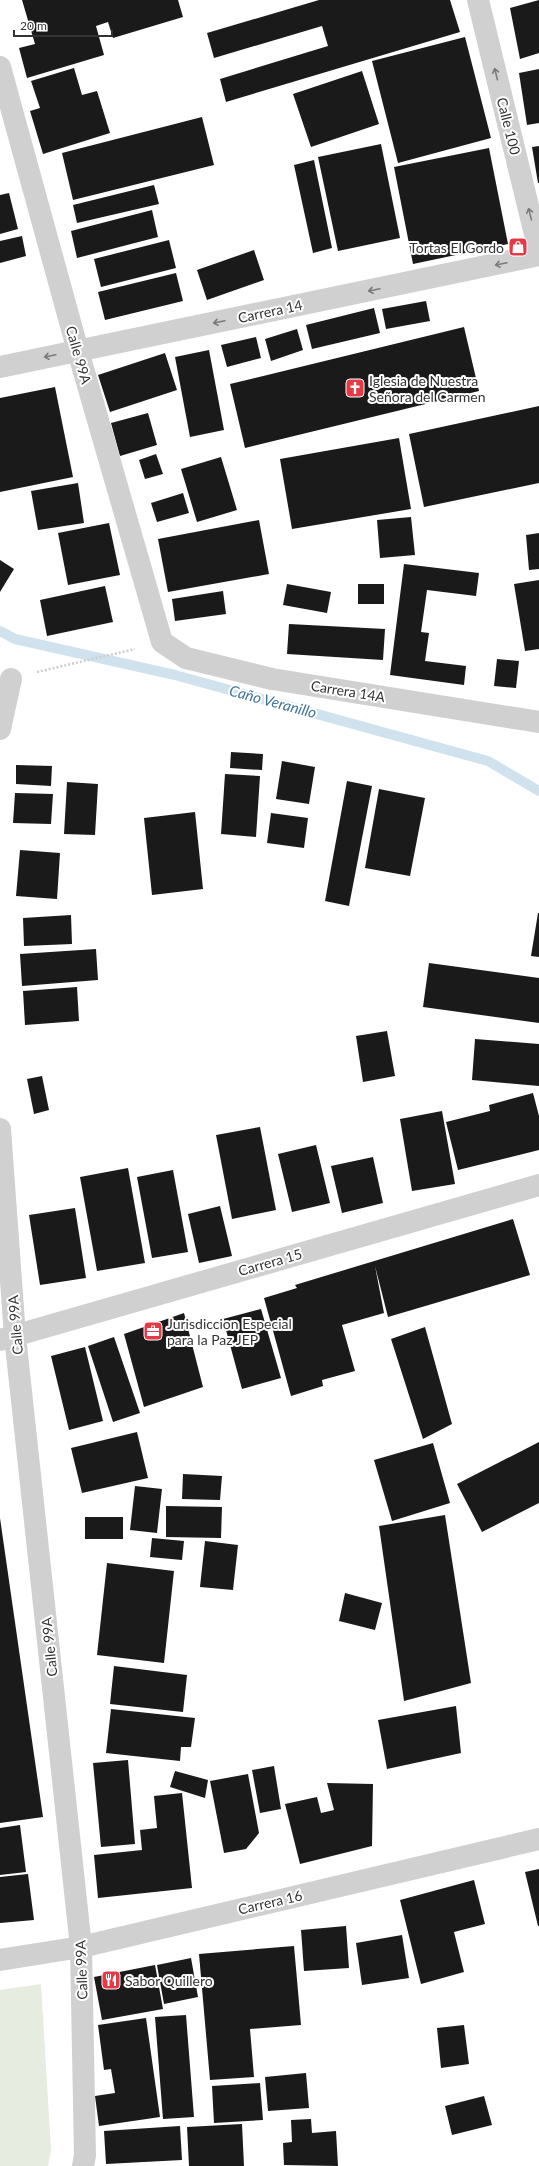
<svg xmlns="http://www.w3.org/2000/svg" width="539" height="2166" font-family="Lato,sans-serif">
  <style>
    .green { fill: #e6ecdf }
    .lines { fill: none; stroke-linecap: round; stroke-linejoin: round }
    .stream { stroke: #cfe2ee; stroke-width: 10 }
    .building { fill: #1a1a1a }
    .path { stroke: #cdcdcd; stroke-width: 2.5; stroke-dasharray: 2 2; stroke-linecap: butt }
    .minor { stroke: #d0d0d0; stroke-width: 22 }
    .oneway { stroke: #7a7a7a }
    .labels { text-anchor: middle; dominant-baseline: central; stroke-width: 4; stroke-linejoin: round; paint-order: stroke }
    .street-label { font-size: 14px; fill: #333; stroke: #fff }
    .poi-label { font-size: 14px; fill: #333; stroke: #fff; text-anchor: start }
    .water-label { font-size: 15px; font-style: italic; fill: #3f7597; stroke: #fff }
  </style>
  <rect width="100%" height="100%" fill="#fff"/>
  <!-- green -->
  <path class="green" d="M41 1984 51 2150 48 2166H0V1990Z"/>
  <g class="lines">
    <!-- stream -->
    <path class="stream" d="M0 631 15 639 175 675 488 761 539 791"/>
  </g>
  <!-- building -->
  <path class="building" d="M22 0H178L183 17 113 38 108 22 96 26 104 55 27 78 19 48 35 44Z
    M319 0H450L460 32 226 102 220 79 328 46 322 26 214 58 207 33Z
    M539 0V53L520 59 510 8Z
    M465 37 491 138 398 163 372 61Z
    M74 68 82 95 97 91 110 133 43 154 30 111 40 108 31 81Z
    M539 69V123L527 125 519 73Z
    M362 71 379 124 311 147 293 94Z
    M202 117 214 165 73 200 62 153Z
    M381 144 400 238 338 251 318 157Z
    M539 146V183H538L532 147Z
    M489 148 508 244 413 264 394 167Z
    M314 160 332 248 313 253 294 165Z
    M154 185 159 204 77 223 73 205Z
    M9 193 18 229 0 234V195Z
    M152 210 158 237 77 258 71 231Z
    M22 236 26 256 0 263V241Z
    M169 240 176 268 101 287 94 259Z
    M254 250 264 280 207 300 197 270Z
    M176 273 183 301 105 320 98 292Z
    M426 301 430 321 386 329 382 309Z
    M374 308 380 333 312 349 306 325Z
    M464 327 479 391 245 448 230 384Z
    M297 329 303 350 271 361 265 339Z
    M256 337 261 358 227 367 221 345Z
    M209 350 224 430 190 437 175 357Z
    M165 353 177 390 110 412 98 375Z
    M55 387 73 477 0 492V398Z
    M539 406V483L424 507 409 434Z
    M148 413 157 445 120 456 111 423Z
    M399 438 411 509 292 529 280 459Z
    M156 454 163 474 145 479 139 460Z
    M221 457 237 510 197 522 181 469Z
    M78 483 84 523 38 530 31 491Z
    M183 493 189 513 157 522 151 503Z
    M411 517 415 555 380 558 377 520Z
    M259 520 269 574 168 592 158 539Z
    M109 523 120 575 68 585 58 533Z
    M539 533V569L529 570 526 535Z
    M0 560 14 569 0 592Z
    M404 564 479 573 476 596 427 590 421 632 429 633 425 661 466 666 464 685 390 675Z
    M539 580V649L525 651 514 584Z
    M287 584 331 592 327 613 283 605Z
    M358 584H384V604H358Z
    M105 586 113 622 47 636 40 600Z
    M223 591 226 614 175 621 172 599Z
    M289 624 385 629 383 660 287 654Z
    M497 659 519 661 516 688 494 686Z
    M231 752 263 754 262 770 230 768Z
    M282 761 315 767 309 804 276 799Z
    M16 765 52 766 51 786 16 784Z
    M225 774 260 776 256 837 221 834Z
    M347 781 372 786 349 906 325 901Z
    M67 782 98 784 95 835 64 834Z
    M379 789 425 798 410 876 365 868Z
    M15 793 53 794 51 824 13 823Z
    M195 812 203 889 152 895 144 818Z
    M271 813 308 818 304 848 267 843Z
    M20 850 60 853 57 899 16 896Z
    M538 913H539V957L531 956Z
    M71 915 72 944 24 946 23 918Z
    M96 949 98 980 22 986 20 954Z
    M429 963 539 978V1023L423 1007Z
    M77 987 79 1021 25 1025 23 991Z
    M387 1031 395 1076 363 1082 356 1036Z
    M475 1039 539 1044V1086L472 1080Z
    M42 1076 49 1110 34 1114 27 1079Z
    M533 1093 539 1116V1150L458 1170 446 1122 490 1111 489 1105Z
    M442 1111 455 1184 412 1191 400 1119Z
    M260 1127 276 1210 232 1219 216 1135Z
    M316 1145 330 1203 292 1212 278 1154Z
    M373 1157 383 1203 342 1213 331 1166Z
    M128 1168 145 1263 97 1271 80 1177Z
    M173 1170 188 1252 152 1258 137 1177Z
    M220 1206 232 1256 199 1263 188 1214Z
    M75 1208 86 1278 40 1285 29 1215Z
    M513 1219 530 1275 388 1317 375 1266 384 1313 342 1325 355 1371 322 1380 323 1386 291 1396 264 1298 297 1288 295 1285Z
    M261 1309 281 1378 242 1389 223 1319Z
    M184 1313 203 1387 144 1407 124 1334Z
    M425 1327 452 1424 423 1439 391 1339Z
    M114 1337 140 1413 113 1422 88 1346Z
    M85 1347 103 1421 69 1430 51 1356Z
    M137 1432 148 1478 82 1493 71 1448Z
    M539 1442V1503L482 1532 457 1484Z
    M433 1443 450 1503 392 1521 374 1460Z
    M183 1474 222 1476 220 1500 182 1499Z
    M135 1486 162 1489 157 1533 130 1530Z
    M166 1506 222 1507 221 1538 166 1537Z
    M445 1515 471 1683 404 1701 379 1526Z
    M85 1517H123V1539H85Z
    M0 1518 43 1817 0 1823Z
    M152 1538 184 1541 182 1560 150 1557Z
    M205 1541 238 1545 233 1590 200 1587Z
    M107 1563 174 1571 164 1663 97 1655Z
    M345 1593 382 1603 375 1630 339 1621Z
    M114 1666 187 1675 183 1712 110 1704Z
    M456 1706 461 1753 387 1769 378 1720Z
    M111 1709 195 1718 191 1747H181L180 1761 106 1753Z
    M128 1760 135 1844 101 1847 93 1763Z
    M274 1766 281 1809 260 1813 252 1770Z
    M175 1771 208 1780 205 1798 170 1787Z
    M248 1774 259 1833 246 1849 224 1853 210 1781Z
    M327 1783 373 1784 372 1846 300 1864 285 1804 317 1797 321 1813 334 1810Z
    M182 1793 192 1888 98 1898 94 1855 142 1850 140 1830 157 1828 154 1796Z
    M20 1825 26 1872 0 1875V1828Z
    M539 1869V1926H538L525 1872Z
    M28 1874 34 1920 0 1923V1877Z
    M474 1880 485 1924 454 1932 464 1972 421 1984 400 1900Z
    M346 1926 349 1968 304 1971 301 1930Z
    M402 1935 409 1978 362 1985 356 1943Z
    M294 1946 301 2025 250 2029 254 2077 210 2080 199 1954Z
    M191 1958 198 1997 164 2004 157 1965Z
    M155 1965 163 2009 102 2020 94 1977Z
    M186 2015 194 2117 163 2119 155 2017Z
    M146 2018 160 2117 99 2126 95 2096 115 2093 111 2069 104 2070 98 2025Z
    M464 2025 469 2064 441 2068 437 2028Z
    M306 2073 309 2108 268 2111 265 2077Z
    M260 2083 263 2120 214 2123 212 2086Z
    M484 2096 492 2125 452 2135 445 2106Z
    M311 2119 312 2133 336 2131 338 2166 284 2165 283 2143 292 2142 291 2120Z
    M242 2124 244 2166H189L187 2127Z
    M180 2126 182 2160 106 2164 104 2131Z"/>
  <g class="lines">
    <!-- path -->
    <path class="path" d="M37 672 135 649"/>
    <!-- minor -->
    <path class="minor" d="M478 0 539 251
      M0 67 78 351 162 642 186 658 272 679 539 722
      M0 367 539 255
      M0 729 11 679
      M0 1129 15 1336 81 1947 85 2155 83 2166
      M0 1340 539 1185
      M0 1960 81 1947 539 1839"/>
  </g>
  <!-- one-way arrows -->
  <defs><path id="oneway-shaft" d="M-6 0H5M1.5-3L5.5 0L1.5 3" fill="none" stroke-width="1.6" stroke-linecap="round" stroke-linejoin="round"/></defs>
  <g class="oneway">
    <use href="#oneway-shaft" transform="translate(496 74) rotate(-104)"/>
    <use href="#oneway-shaft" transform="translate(530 214) rotate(-104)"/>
    <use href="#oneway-shaft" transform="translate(501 264) rotate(168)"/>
    <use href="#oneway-shaft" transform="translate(374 290) rotate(168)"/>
    <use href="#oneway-shaft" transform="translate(219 322) rotate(168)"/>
    <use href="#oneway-shaft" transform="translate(50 356) rotate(168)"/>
  </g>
  <!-- icons -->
  <defs>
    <g id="shop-square" transform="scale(1)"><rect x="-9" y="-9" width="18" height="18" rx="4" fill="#e63946" stroke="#fff"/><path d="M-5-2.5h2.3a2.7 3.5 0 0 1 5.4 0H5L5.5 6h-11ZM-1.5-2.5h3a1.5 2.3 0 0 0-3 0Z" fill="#fff"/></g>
    <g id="church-square" transform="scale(1)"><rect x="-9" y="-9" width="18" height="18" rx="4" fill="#e63946" stroke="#fff"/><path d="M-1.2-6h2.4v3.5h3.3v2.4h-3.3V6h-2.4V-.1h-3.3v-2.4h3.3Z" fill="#fff"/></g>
    <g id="office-square" transform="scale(1)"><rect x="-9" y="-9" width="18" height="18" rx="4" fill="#e63946" stroke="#fff"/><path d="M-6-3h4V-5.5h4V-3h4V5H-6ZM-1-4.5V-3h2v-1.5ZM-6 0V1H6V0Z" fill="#fff"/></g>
    <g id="restaurant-square" transform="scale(1)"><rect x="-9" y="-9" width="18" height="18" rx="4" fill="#e63946" stroke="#fff"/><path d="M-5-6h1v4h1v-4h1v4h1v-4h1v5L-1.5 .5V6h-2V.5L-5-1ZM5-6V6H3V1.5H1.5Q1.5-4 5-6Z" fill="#fff"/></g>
  </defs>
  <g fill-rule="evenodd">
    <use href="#shop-square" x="518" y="247"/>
    <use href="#church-square" x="355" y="388"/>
    <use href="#office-square" x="153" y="1331"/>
    <use href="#restaurant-square" x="111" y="1980"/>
  </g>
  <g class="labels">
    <!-- street labels -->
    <g class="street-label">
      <text transform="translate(509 126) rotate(76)">Calle 100</text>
      <text transform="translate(270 311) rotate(-12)">Carrera 14</text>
      <text transform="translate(79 355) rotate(74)">Calle 99A</text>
      <text transform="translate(348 691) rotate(9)">Carrera 14A</text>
      <text transform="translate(270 1262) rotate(-16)">Carrera 15</text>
      <text transform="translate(15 1325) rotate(-95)">Calle 99A</text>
      <text transform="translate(49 1647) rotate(-96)">Calle 99A</text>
      <text transform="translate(270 1902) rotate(-13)">Carrera 16</text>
      <text transform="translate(81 1970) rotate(-92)">Calle 99A</text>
    </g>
    <!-- poi labels -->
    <g class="poi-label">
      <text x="504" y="247" text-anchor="end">Tortas El Gordo</text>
      <text x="369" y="380">Iglesia de Nuestra<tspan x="369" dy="16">Señora del Carmen</tspan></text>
      <text x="167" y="1323">Jurisdiccion Especial<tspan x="167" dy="16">para la Paz JEP</tspan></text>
      <text x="125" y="1980">Sabor Quillero</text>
    </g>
    <!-- water labels -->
    <g class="water-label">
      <text transform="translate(273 701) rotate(15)">Caño Veranillo</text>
    </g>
  </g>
  <!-- scale -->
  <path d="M14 30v6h98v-6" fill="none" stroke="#333333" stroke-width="2"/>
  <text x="20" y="30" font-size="12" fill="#333333" stroke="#ffffff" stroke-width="3" paint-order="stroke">20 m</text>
</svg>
